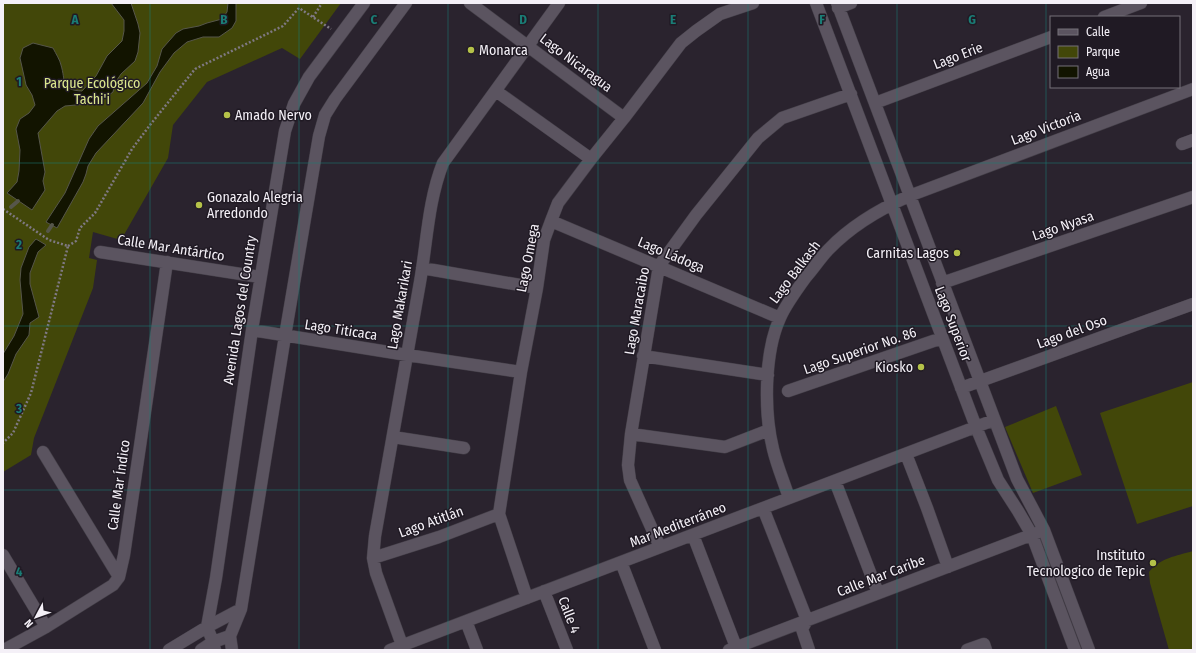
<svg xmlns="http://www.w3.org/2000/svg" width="1196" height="653" font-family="'Fira Sans Condensed',sans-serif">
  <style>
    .green { fill: #424709 }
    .water { fill: #121400; stroke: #56564a }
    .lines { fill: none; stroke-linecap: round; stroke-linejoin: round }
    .stream { stroke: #56564a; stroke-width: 4 }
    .minor-casing { stroke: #443f48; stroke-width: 13 }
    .path { stroke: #7f7983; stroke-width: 2.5; stroke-dasharray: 2 2; stroke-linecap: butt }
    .minor { stroke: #5b5460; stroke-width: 12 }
    .grid { fill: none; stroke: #1a7c75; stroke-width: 1; stroke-opacity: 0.55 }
    .poi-dot { fill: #b5c249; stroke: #201a24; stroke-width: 1.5 }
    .labels { text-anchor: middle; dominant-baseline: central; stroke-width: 3; stroke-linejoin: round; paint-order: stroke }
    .poi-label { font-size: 14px; fill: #f4f0f7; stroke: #201a24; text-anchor: start }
    .street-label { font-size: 14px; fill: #f4f0f7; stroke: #201a24 }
    .park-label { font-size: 14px; fill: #dbe78d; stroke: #201a24 }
    .grid-label { font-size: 13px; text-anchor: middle; font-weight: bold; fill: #1a7c75; stroke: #201a24; stroke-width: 3; stroke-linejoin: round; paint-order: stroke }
  </style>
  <rect width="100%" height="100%" fill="#2a232e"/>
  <!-- green -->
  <path class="green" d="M3 3H341L300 59 282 48 207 82 173 125 168 158 121 240 93 232 89 258 97 260 93 288 34 438 31 455 3 472Z
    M1193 382V506L1137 524 1100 413Z
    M1056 406 1082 475 1033 493 1005 427Z
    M1193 551V650H1169L1150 583 1149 572C1160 558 1176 556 1193 551Z"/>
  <!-- water -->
  <path class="water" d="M111 3H131L138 24 140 33 138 52 135 61 121 74 115 83 113 92 105 98 97 103 65 106 57 111 38 133 45 172 43 181 45 190 32 210 7 193 17 182 19 171 20 150 16 129 20 119 29 113 35 105 32 95 26 85 20 58 23 48 33 43 53 48C56 54 60 60 61 65 66 81 60 90 82 91L96 76 107 56 122 41 124 31V20Z
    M228 3H236V21L232 28 219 37H203L187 42 174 53 160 72 143 103 96 153 88 166 86 174 83 182 57 228 46 222 65 193 89 139 98 126 147 83 157 66 162 49 176 33 183 29 199 26 207 23 222 19 227 12Z
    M36 239 46 245 38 252 30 273V284L39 317 30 323 29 335 16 354 8 374 3 382V354L14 336 23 314 20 280 21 268 29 247Z"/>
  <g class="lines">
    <!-- stream -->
    <path class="stream" d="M11 207 18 201
      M48 231 52 225"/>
    <!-- minor casing -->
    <g class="minor-casing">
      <path id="minor" d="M470 3 624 118
        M816 3 976 427 998 480 1018 511 1032 535 1075 650
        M837 3 1017 479 1044 530 1089 650
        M838 8 851 3
        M1104 17 1141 3
        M496 91 591 159
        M875 103 1051 37
        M1182 144 1193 140
        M551 221 780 318
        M100 252 260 277
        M422 268 537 288
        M942 283 1193 197
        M252 330 407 355 521 372
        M643 356 768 375
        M961 388 1193 304
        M788 391 942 338
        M631 434 725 447 769 430
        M393 437 464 448
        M43 452 119 577
        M906 454 927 508 948 567
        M835 481 878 593
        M789 498C784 482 777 466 773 449 764 413 764 353 780 318 785 306 798 288 806 277 814 268 821 257 829 249 852 225 880 209 909 196L1193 89
        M763 508 807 620 802 629 809 650
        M693 535 736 647
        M660 547 630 480 628 465 631 434 659 266 696 215 758 138 782 118 851 94
        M3 555 46 627
        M373 558 439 537 499 514
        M621 562 655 650
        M544 591 567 650
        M527 598 499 514 521 372 537 288 544 240 551 221 558 203 591 159 624 118 681 43 696 31 720 14 753 3
        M466 621 477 650
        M402 645 376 573 373 558 375 536C390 451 405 366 420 282 427 242 428 201 443 163L559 3
        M4 650 46 627 113 585 119 577 124 555 167 262
        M169 650 207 627 241 609
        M201 650 213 642 230 636
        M215 650 213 642 207 627 216 578 252 330 285 131 294 104 309 77 364 3
        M232 650 230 636 241 609 285 336 319 136 325 115 335 99 406 3
        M390 650 994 420
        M729 650 1039 532
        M967 650 984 644 986 650"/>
    </g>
    <!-- path -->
    <path class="path" d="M313 17 322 3
      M3 209 49 240 68 246 31 393 13 433 3 443
      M68 246 76 241 80 228 95 213 132 149 150 125 195 69 283 26 299 8 331 29"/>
    <!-- minor -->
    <use href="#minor" class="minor"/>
  </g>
  <!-- grid -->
  <path class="grid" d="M150 3V650M299 3V650M448 3V650M598 3V650M748 3V650M897 3V650M1046 3V650M3 163H1193M3 326H1193M3 490H1193"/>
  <!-- markers -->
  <g class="poi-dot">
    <circle cx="471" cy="50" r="4"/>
    <circle cx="227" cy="115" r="4"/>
    <circle cx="199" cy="205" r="4"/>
    <circle cx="957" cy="253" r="4"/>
    <circle cx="921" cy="367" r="4"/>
    <circle cx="1153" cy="563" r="4"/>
  </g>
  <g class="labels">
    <!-- poi labels -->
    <g class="poi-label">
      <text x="479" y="50">Monarca</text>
      <text x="235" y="115">Amado Nervo</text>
      <text x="207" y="197">Gonazalo Alegria<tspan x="207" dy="16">Arredondo</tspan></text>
      <text x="949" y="253" text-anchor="end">Carnitas Lagos</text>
      <text x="913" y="367" text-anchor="end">Kiosko</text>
      <text x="1145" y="555" text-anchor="end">Instituto<tspan x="1145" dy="16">Tecnologico de Tepic</tspan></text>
    </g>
    <!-- street labels -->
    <g class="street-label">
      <text transform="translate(958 56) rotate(-21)">Lago Erie</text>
      <text transform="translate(576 63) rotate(37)">Lago Nicaragua</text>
      <text transform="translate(1046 128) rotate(-21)">Lago Victoria</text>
      <text transform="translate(1063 226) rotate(-19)">Lago Nyasa</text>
      <text transform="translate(171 248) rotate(9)">Calle Mar Antártico</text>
      <text transform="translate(671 255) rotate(23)">Lago Ládoga</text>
      <text transform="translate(528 258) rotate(-79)">Lago Omega</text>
      <text transform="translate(795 272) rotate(-53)">Lago Balkash</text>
      <text transform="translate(400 305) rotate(-80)">Lago Makarikari</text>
      <text transform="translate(240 310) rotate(-81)">Avenida Lagos del Country</text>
      <text transform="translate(637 311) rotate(-80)">Lago Maracaibo</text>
      <text transform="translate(953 324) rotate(69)">Lago Superior</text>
      <text transform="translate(341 330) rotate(9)">Lago Titicaca</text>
      <text transform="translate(1072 332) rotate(-20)">Lago del Oso</text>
      <text transform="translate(860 351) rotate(-19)">Lago Superior No. 86</text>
      <text transform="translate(119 485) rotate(-82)">Calle Mar Índico</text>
      <text transform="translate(431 522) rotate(-20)">Lago Atitlán</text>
      <text transform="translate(678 525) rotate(-21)">Mar Mediterráneo</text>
      <text transform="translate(881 576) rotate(-21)">Calle Mar Caribe</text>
      <text transform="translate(569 615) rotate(69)">Calle 4</text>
    </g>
    <!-- park labels -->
    <g class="park-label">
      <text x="92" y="83">Parque Ecológico<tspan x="92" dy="16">Tachi'i</tspan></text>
    </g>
  </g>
  <g class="grid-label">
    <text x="75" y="24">A</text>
    <text x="224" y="24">B</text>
    <text x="374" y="24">C</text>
    <text x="523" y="24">D</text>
    <text x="673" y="24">E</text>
    <text x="822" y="24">F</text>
    <text x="972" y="24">G</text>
    <text x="19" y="86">1</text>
    <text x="19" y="249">2</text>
    <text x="19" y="413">3</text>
    <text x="19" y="576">4</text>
  </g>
  <!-- border -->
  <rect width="1196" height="653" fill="none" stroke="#f4f0f7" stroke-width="8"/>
  <!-- legend -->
  <rect x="1050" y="16" width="130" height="72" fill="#201a24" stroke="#757078"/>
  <rect x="1058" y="29" width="20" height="6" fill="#5b5460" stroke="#757078"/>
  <text x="1086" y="36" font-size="12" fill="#f4f0f7">Calle</text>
  <rect x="1058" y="46" width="20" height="12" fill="#424709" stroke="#757078"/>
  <text x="1086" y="56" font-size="12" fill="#f4f0f7">Parque</text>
  <rect x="1058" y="66" width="20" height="12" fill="#121400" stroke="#757078"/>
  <text x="1086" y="76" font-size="12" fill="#f4f0f7">Agua</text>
  <!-- north arrow -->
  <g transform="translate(36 617) rotate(229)" stroke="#201a24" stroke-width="3" paint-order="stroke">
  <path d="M0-3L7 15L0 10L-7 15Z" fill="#f4f0f7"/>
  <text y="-6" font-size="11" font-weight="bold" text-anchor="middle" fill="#f4f0f7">N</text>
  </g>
</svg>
